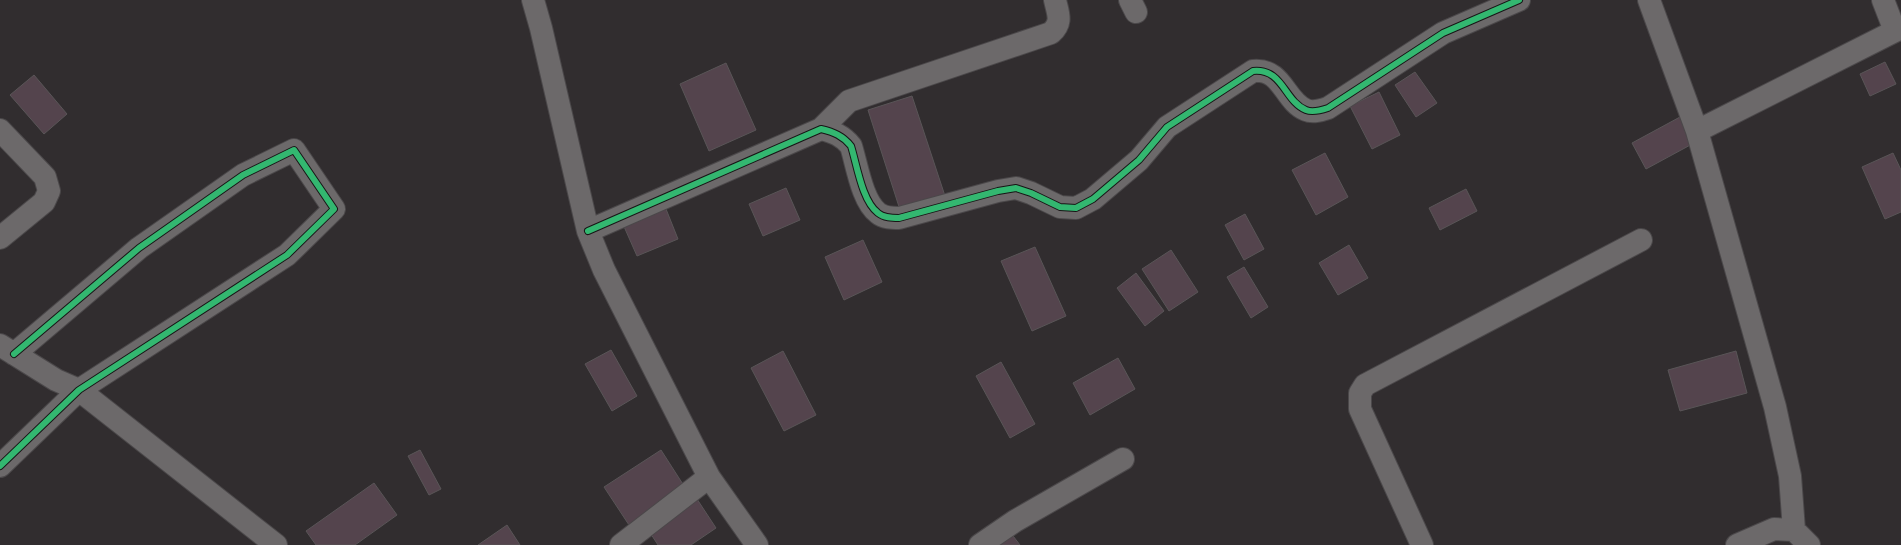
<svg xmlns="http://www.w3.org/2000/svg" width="1901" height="545" font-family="Poppins,sans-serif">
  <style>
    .building { fill: #54444d; stroke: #595557 }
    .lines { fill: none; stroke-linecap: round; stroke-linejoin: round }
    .minor-casing { stroke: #4b484a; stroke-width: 24 }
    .minor { stroke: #6c696a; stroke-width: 22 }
    .cycleway-casing { stroke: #181516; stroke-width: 8 }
    .cycleway { stroke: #33b770; stroke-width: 6 }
  </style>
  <rect width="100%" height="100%" fill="#312d2f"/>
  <!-- building -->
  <path class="building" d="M1885 62 1896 84 1870 96 1860 74Z
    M726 63 756 130 709 151 680 84Z
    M1415 72 1437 103 1416 117 1395 85Z
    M34 75 67 114 44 134 10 95Z
    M1379 92 1400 135 1372 149 1350 106Z
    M912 96 946 199 901 213 868 110Z
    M1680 117 1694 143 1646 169 1632 143Z
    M1325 153 1348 197 1316 215 1292 170Z
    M1893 153 1901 170V212L1885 219 1862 167Z
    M786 188 800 220 763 236 749 204Z
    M1466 189 1477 211 1440 230 1429 208Z
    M664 204 678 239 637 256 622 222Z
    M1245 214 1264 249 1244 260 1225 225Z
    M863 240 882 282 844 300 825 257Z
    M1349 245 1368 278 1338 295 1319 263Z
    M1035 247 1066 316 1032 331 1001 261Z
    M1171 250 1198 292 1169 311 1142 269Z
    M1244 267 1268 307 1251 318 1227 277Z
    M1136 273 1164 311 1145 326 1117 288Z
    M611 350 637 396 612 411 585 364Z
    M783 351 816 415 784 431 751 368Z
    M1736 351 1747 393 1680 411 1668 370Z
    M1118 358 1135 389 1090 415 1073 383Z
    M1001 362 1035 424 1010 438 976 376Z
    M420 450 441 489 429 495 408 456Z
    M661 450 686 489 629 525 604 487Z
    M374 483 397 515 355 545H316L306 531Z
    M695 496 716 528 691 545H658L647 528Z
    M507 525 520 545H478Z
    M1010 532 1020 545H994Z"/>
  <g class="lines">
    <!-- minor casing -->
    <g class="minor-casing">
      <path id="minor" d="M533 0 541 28 588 231 604 270 709 477 757 545
        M1130 0 1136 12
        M1649 0 1697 131 1775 407 1790 476 1794 530
        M1883 0 1895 31
        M821 129 849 101 1051 33C1063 22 1058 14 1055 0
        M0 130 45 177 49 191 44 202 0 238
        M1697 131 1901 28
        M588 231 821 129C834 132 843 136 851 146 857 165 862 201 878 213 884 218 892 218 899 218L998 191 1016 188 1031 193 1060 207 1076 208 1093 199 1139 160 1167 127 1253 71C1283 68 1284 101 1306 110 1313 113 1322 110 1328 108L1443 33 1519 0
        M0 345 56 380 79 390 276 545
        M0 466 79 390 287 255 334 209 294 150 243 175 139 248 14 354
        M621 545 709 477
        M980 545 1015 521 1123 459
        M1422 545 1360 409V393L1365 385 1641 240
        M1737 545 1774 529 1794 530 1809 545"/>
    </g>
    <!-- minor -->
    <use href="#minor" class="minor"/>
    <!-- cycleway casing -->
    <g class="cycleway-casing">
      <path id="cycleway" d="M588 231 821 129C834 132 843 136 851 146 857 165 862 201 878 213 884 218 892 218 899 218L998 191 1016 188 1031 193 1060 207 1076 208 1093 199 1139 160 1167 127 1253 71C1283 68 1284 101 1306 110 1313 113 1322 110 1328 108L1443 33 1519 0
        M0 466 79 390 287 255 334 209 294 150 243 175 139 248 14 354"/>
    </g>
    <!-- cycleway -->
    <use href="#cycleway" class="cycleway"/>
  </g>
</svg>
